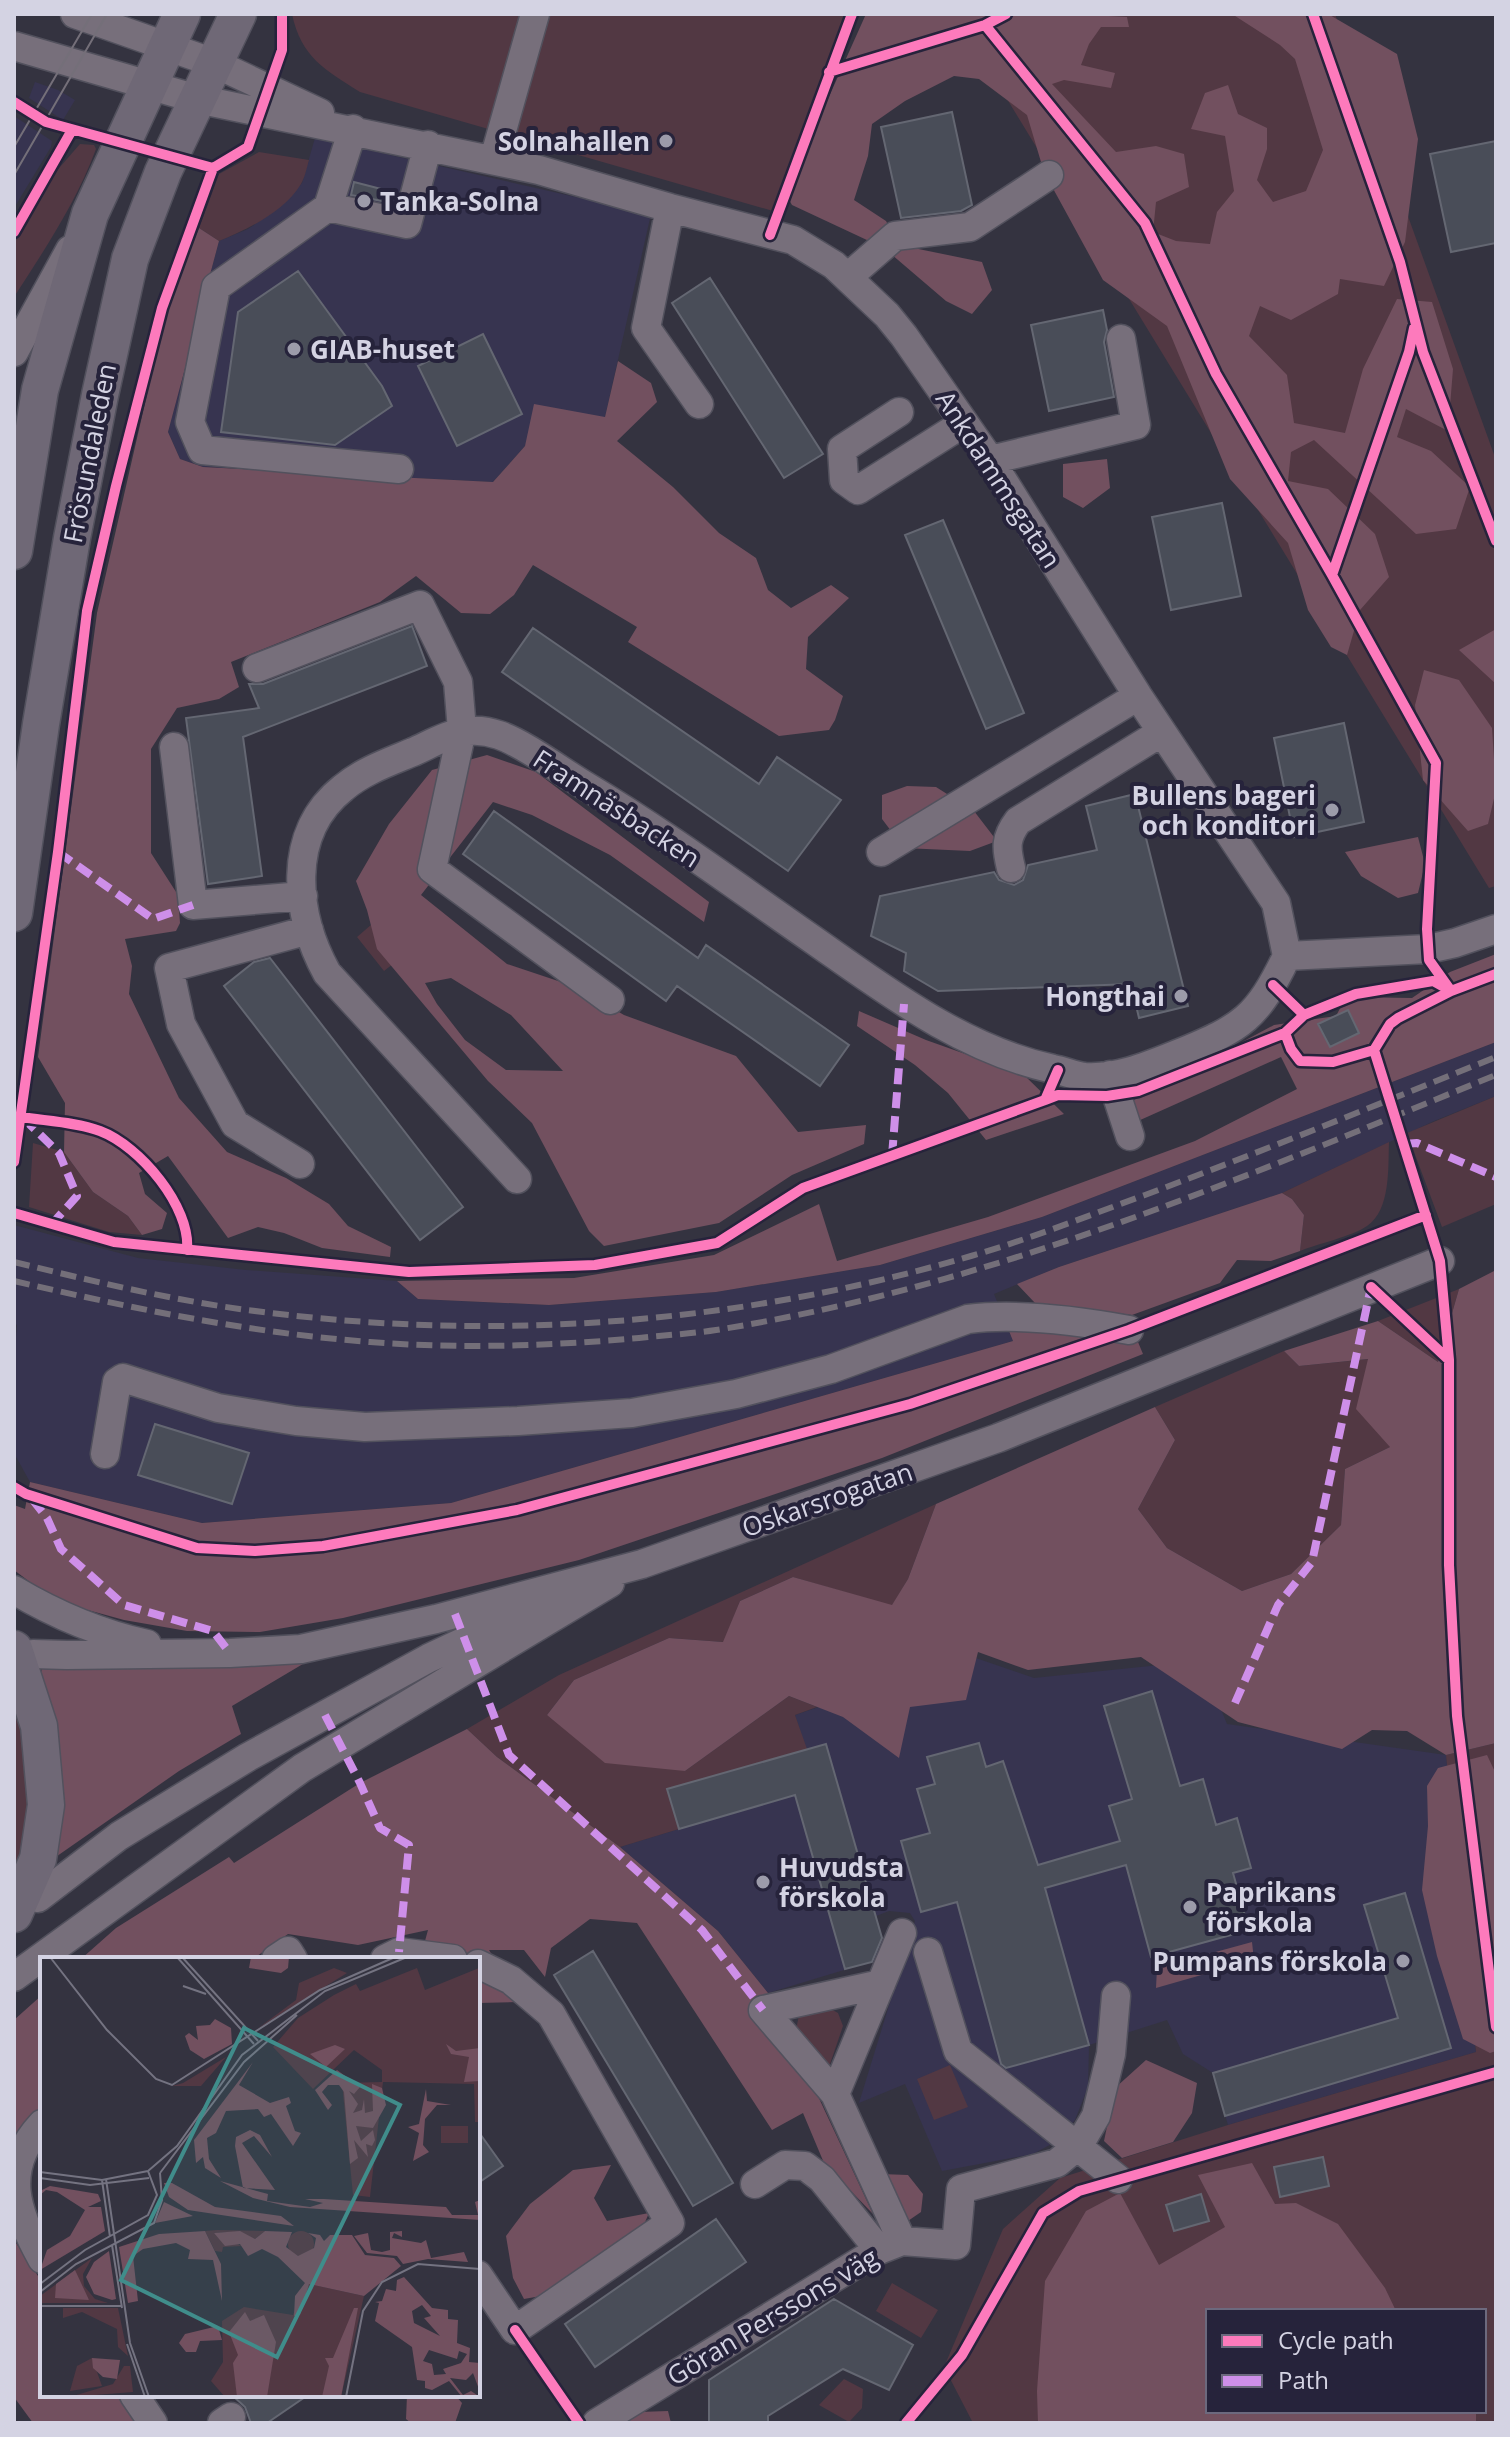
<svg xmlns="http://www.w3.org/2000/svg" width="1510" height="2437" font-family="'Open Sans',sans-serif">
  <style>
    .built { fill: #373450 }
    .green { fill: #523843; fill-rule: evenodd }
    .forest { fill: #72505f; fill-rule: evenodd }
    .building { fill: #494d58; stroke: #646772; stroke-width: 2 }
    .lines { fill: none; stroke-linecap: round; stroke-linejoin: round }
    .minor-casing { stroke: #52515d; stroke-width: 31 }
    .major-casing { stroke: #52515d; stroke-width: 39 }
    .minor { stroke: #776f7b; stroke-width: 28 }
    .major { stroke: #6f6876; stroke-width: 36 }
    .tram { stroke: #746f79; stroke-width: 2 }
    .rail { stroke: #746f79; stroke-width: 6; stroke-dasharray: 16 8; stroke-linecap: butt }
    .quiet { stroke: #ce8fe9; stroke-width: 8; stroke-dasharray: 16 8; stroke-linecap: butt }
    .cycleway-casing { stroke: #26233b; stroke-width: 15 }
    .cycleway { stroke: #fd7abc; stroke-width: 10 }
    .poi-dot { fill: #9c9baa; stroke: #26233b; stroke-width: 3 }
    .labels { text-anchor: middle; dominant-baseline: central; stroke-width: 8; stroke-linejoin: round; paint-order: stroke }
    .poi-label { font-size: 26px; font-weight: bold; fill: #d4d3e3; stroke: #26233b; text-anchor: end }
    .street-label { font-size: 26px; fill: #d4d3e3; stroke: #26233b }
    .inset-road { fill: none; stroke: #747381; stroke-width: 2 }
    .view { fill: #408d8b; fill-opacity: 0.15; stroke: #408d8b; stroke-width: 4 }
    .inset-edge { fill: none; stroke: #d4d3e3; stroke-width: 4 }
  </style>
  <rect width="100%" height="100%" fill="#343340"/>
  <!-- built -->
  <path class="built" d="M35 82 58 90 75 100 63 120 29 98Z
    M14 116 52 141 51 147 14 208Z
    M315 138 651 214 605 417 525 446 493 482 203 467 180 459 168 432 219 241 248 229 281 206 302 183Z
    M1496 1042V1096L1434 1121 1282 1193 1059 1267 994 1294 1013 1341 451 1503 202 1523 30 1482 14 1453V1359L17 1325 14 1323V1225L138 1258 246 1270 397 1281 418 1299 549 1305 716 1292 880 1265 1042 1217Z
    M970 1656 1034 1678 1160 1665 1218 1702 1227 1724 1446 1755 1476 2052 1228 2125 1213 2073 1183 2054 1167 2020 1089 2045 1088 2087 1075 2120 1057 2141 1033 2154 942 2171 905 2084 859 2103 915 1921 910 1913 889 1911 876 1916 887 1957 768 1993 718 1931 620 1847 679 1829 667 1789 806 1749 795 1715Z"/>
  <!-- green -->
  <path class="green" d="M292 14H848L773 211 360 92C325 70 301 57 292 14Z
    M1048 14H1335L1496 460V886L1489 888 977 50Z
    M80 144 94 145 96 149C76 203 45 249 14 297V241L53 175Z
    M259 152 309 160C307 167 305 177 301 184 284 212 248 229 219 241L199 228 219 174Z
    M379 918 407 953 384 971 357 937Z
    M1496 1096V1204L1442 1227 1407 1133Z
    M1389 1142C1388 1167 1391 1210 1367 1226 1353 1236 1317 1244 1300 1251L1304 1215 1292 1199 1282 1193Z
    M33 1143 64 1152 93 1192 128 1216 142 1235 109 1232 29 1207Z
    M1459 1289 1438 1362 1378 1321Z
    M1284 1351 1299 1366 1369 1359 1390 1447 1345 1469 1341 1525 1291 1574 1242 1591 1167 1548 1138 1509 1175 1440 1155 1407Z
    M936 1504 908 1579 892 1606 793 1577 740 1601 724 1642 669 1638 574 1680 547 1715 685 1771 789 1696 817 1707 795 1715 807 1749 668 1789 679 1829 620 1847 497 1757 467 1729 559 1675Z
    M14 1674 30 1805 23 1846 14 1876Z
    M1496 1743V2423H973L944 2367 1003 2229 1060 2178 1228 2125 1476 2052 1446 1755ZM1208 2311H1484V2411H1208Z
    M827 2007 838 2013 843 2026 829 2067 796 2030 799 2015Z
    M950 2065 968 2107 934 2120 917 2079Z
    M892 2283 938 2310 921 2338 876 2311Z
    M844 2379 863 2389 862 2408 849 2422 819 2405Z"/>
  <!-- forest -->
  <path class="forest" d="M866 14H1073L1127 17 1129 27H1101L1089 44 1081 65 1115 73 1111 88 1064 80 1052 84 1116 152 1156 146 1184 154 1189 187 1156 202 1153 232 1176 241 1210 244 1217 212 1234 191 1225 136 1191 129 1205 93 1228 85 1238 114 1267 128V149L1257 180 1273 202 1306 191 1323 150 1295 59 1280 45 1232 14H1328L1397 54 1418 139 1405 242 1384 286 1340 279 1338 294 1291 320 1260 306 1249 336 1287 375 1294 423 1345 433 1363 369 1397 299 1432 302 1453 369 1448 431 1406 409 1397 437 1431 451 1470 487 1456 529 1416 534 1314 440 1291 452 1288 481 1328 489 1375 534 1389 577 1360 610 1347 655 1331 647 1308 610 1288 543 1230 479 1167 326 1103 280 1044 172 1027 115 979 79 954 76 905 101 872 124 868 156 854 200 886 221 899 245 982 262 992 290 972 314 946 301 884 248 792 205 788 198V188Z
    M199 228 219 241 168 432 180 459 203 467 493 482 525 446 534 404 605 417 618 361 651 383 657 402 617 441 673 487 719 533 756 558 768 590 791 608 831 585 849 598 808 637 806 669 843 696 835 720 829 730 779 736 628 642 637 627 533 565 514 595 490 614 461 613 416 576 380 602 231 662 239 687 219 699 177 708 151 749V853L178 895 180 923 176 931 125 939 132 966 129 994 179 1098 227 1152 286 1178 329 1204 348 1226 391 1247 390 1257 322 1248 284 1233 258 1227 228 1238 168 1156 139 1173 145 1194 167 1213 162 1229 142 1235 128 1216 93 1192 64 1152 65 1103 38 1057 97 613 167 307Z
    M1107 459 1110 488 1083 508 1063 497V464Z
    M1496 629V684L1459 650Z
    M1424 670 1459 680 1492 728 1496 790 1488 824 1468 831 1423 780 1415 705Z
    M487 755 536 772 709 902 704 922 610 855 532 815 493 802 421 895 507 964 576 987 624 1015 736 1056 798 1132 866 1125 864 1144 792 1175 719 1223 604 1246 589 1231 532 1123 488 1081 377 949 367 910 356 881 389 824 432 770ZM451 978 511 1015 563 1071 506 1070 465 1040 437 1004 425 983Z
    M907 786 936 787 974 811 997 841 970 851 904 848 882 819V795Z
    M1418 837 1425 864 1418 893 1398 898 1361 876 1345 852Z
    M1496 954V1042L1042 1217 880 1265 716 1292 549 1305 418 1299 397 1281 574 1278 714 1255 819 1204 837 1261 988 1217 1195 1141 1297 1089 1281 1057 1138 1121 1132 1101 1274 1025 1336 1016 1346 997 1412 998 1450 972Z
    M859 1011 926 1040 1024 1075 1064 1114 986 1140 948 1093 915 1065 857 1026Z
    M1282 1193 1292 1199 1304 1215 1300 1251 1271 1261 1237 1260 1220 1283 1132 1315 1035 1303 1017 1284 1059 1267Z
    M1496 1270V1743L1446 1755 1407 1731 1372 1730 1342 1749 1238 1722 1141 1657 1028 1670 978 1652 966 1700 910 1707 899 1758 843 1717 789 1696 685 1771 605 1763 547 1715 574 1680 669 1638 723 1642 740 1601 793 1577 892 1605 908 1579 936 1504 1155 1407 1175 1440 1138 1509 1167 1548 1242 1591 1291 1574 1341 1525 1345 1469 1390 1447 1356 1409 1368 1359 1299 1366 1284 1351 1378 1321 1438 1362 1459 1289Z
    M1007 1326 1088 1333 1138 1342 1143 1354 882 1458 579 1560 343 1618 260 1632 187 1631 124 1620 55 1601 14 1570V1505L25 1509 30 1482 202 1523 451 1503 1013 1341Z
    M313 1658 232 1706 241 1734 179 1771 50 1861 41 1673 43 1662Z
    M467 1729 497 1757 620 1847 718 1931 768 1993 770 2034 817 2094 873 2214 824 2163 803 2113 772 2130 637 1923 590 1919 551 1948 545 1977 524 1950H489L520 2002 478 2003V1959H420L428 1930 358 1945 288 1934 253 1959H81L116 1928 229 1857 234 1863 360 1783Z
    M1487 1755 1496 1774V2051L1490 2053 1463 2039 1437 1956 1422 1890 1428 1826 1427 1786 1438 1768Z
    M1252 1942 1254 1960 1156 1988 1157 1968Z
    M42 1995V2114L14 2151V2020Z
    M1146 2060 1197 2083 1192 2113 1173 2142 1122 2158 1104 2141 1115 2088Z
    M1252 2163 1275 2204 1296 2203 1338 2224 1385 2288 1396 2311H1208V2411H1476V2423H1038L1037 2391 1045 2281 1086 2211 1120 2193 1159 2265 1225 2227 1198 2175Z
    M611 2165 594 2198 607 2221 649 2213 642 2229 552 2294 524 2299 513 2278 506 2236 530 2204 573 2170Z
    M881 2174 908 2175 923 2194 921 2212 905 2223Z
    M14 2240 42 2282V2395H123L142 2423H33L14 2397Z
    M407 2395H455L462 2403 455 2423H411L406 2419Z
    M668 2411 671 2423H622L639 2412Z"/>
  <!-- building -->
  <path class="building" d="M952 112 972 205 961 211 901 218 881 127Z
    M1496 141V243L1451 252 1430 154Z
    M354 182 385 190 382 201 351 195Z
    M298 271 382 386 392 406 335 445 221 432 238 312Z
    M710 278 823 454 784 478 672 303Z
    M1103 310 1107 330 1104 342 1114 397 1049 411 1031 325Z
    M483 334 522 414 457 446 418 366Z
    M1222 503 1241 596 1171 610 1152 517Z
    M943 520 1024 713 986 729 905 535Z
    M412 626 427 666 243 737 262 876 208 884 186 718 259 708 249 684H263Z
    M533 628 759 784 777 757 841 800 788 871 502 672Z
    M1344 723 1364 822 1294 837 1274 738Z
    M1135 794 1188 1006 1139 1018 1131 984 938 991 904 971 906 953 871 936 880 896 994 872 999 880 1014 885 1023 880 1028 865 1097 850 1086 806Z
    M494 811 698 958 706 945 849 1045 820 1086 677 986 666 1001 463 854Z
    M270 958 463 1207 420 1240 224 986 254 962Z
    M1348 1010 1359 1033 1330 1047 1318 1024Z
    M155 1424 249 1453 232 1504 138 1475Z
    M1152 1691 1180 1786 1203 1779 1216 1825 1237 1818 1251 1868 1233 1873 1249 1930 1151 1957 1126 1865 1045 1888 1089 2045 1006 2068 1001 2064 957 1902 921 1912 901 1841 930 1833 917 1789 935 1784 927 1757 979 1743 986 1767 1003 1761 1038 1865 1120 1841 1109 1806 1132 1799 1104 1706Z
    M826 1744 882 1938 872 1962 845 1969 795 1795 679 1829 667 1789Z
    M1405 1893 1451 2048 1225 2116 1213 2073 1398 2018 1364 1905Z
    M593 1951 733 2183 693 2206 554 1975Z
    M478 2131 503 2166 478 2183Z
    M1323 2157 1329 2186 1280 2197 1274 2167Z
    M1201 2194 1209 2221 1174 2231 1166 2205Z
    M716 2219 746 2262 595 2367 565 2324Z
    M834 2299 913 2345 889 2390 843 2369 768 2416V2423H709V2380Z
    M232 2395H308L267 2423H251L245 2407Z"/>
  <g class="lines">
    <!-- minor casing -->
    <g class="minor-casing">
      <path id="minor" d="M75 14 214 63 320 113
        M14 46 197 99 539 170 670 208 793 240 834 265 887 315 904 336 990 460 1138 696 1276 903 1287 956
        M353 129 328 207 216 287 190 422 202 450 399 469
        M494 159 535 14
        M328 207 407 224 428 145
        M670 208 646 328 699 404
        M848 277 895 236 970 227 1049 175
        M14 352 70 250
        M899 412 842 449 844 480 858 490 964 423
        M990 460 1136 425 1121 339
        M257 668 420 605 458 682 462 730 432 869 610 1000
        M174 747 193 905 303 896
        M881 852 1138 696
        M1011 868C1006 848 1005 838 1018 821L1162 732
        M1287 956 1428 949 1455 943 1496 929
        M1110 1075 1130 1136
        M300 1164 235 1124 181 1024 169 968 309 930
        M517 1179 327 973C295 915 285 834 343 788 363 771 389 762 413 752 444 738 465 723 499 735 523 743 561 771 584 785 663 832 737 887 812 939 888 992 962 1049 1053 1069 1064 1071 1075 1076 1085 1077 1118 1079 1150 1065 1180 1053 1243 1027 1257 1018 1287 956
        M105 1454 117 1382 123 1378 218 1408 296 1421 365 1427 518 1421 632 1413 736 1394 831 1369 968 1319C1017 1313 1080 1321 1129 1330
        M14 1590C56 1615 98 1633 147 1644
        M33 1654 67 1655 230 1653 301 1649 436 1619 642 1564 998 1438 1440 1261
        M38 1898 119 1836 248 1757 429 1658 541 1605
        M928 1952 958 2051 1118 2179
        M276 1959 288 1951 293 1959
        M385 1959 399 1952 453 1959
        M478 1964 511 1980 551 2014 670 2223 515 2330 478 2275
        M14 1977 302 1768 610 1583
        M835 2094 763 2010 881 1984
        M42 2124C0 2169 16 2212 42 2259
        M755 2184 785 2165 805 2166 822 2179 879 2250
        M902 2241 835 2094 902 1933
        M134 2395 153 2423
        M222 2423 231 2417
        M597 2423 879 2250 902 2241 956 2245 961 2189 1057 2163 1079 2145 1096 2116 1111 2054 1116 1996"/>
    </g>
    <!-- major casing -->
    <g class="major-casing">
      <path id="major" d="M14 551 40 390 90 214 182 14
        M14 913 41 724 72 538 100 395 130 259 163 172 238 14
        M14 1649 39 1726 46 1805 38 1859 14 1914"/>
    </g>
    <!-- minor -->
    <use href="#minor" class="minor"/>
    <!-- major -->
    <use href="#major" class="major"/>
    <!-- tram -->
    <path class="tram" d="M14 147 92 14
      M14 175 107 14"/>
    <!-- rail -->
    <path class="rail" d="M14 1262C96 1282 179 1302 263 1312 500 1342 741 1324 971 1256 1030 1239 1087 1216 1145 1195 1263 1151 1379 1104 1496 1057
      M14 1281C131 1308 250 1333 370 1342 459 1349 550 1346 639 1338 665 1335 690 1334 716 1330 988 1287 1242 1178 1496 1075"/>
    <!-- quiet -->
    <path class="quiet" d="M58 852 153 919 193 905
      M23 1118 59 1153 77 1196 51 1225
      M1404 1144 1417 1143 1496 1177
      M892 1156 904 1004
      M32 1499 47 1518 61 1549 124 1605 213 1631 230 1653
      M455 1614 509 1755 702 1930 763 2010
      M1235 1703 1278 1605 1312 1562 1371 1287
      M325 1715 360 1783 380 1828 409 1845 399 1952"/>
    <!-- cycleway casing -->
    <g class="cycleway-casing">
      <path id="cycleway" d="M1313 14 1400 262 1423 352 1496 541
        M985 25 1145 223 1216 374 1332 575 1436 763 1427 929 1429 960 1451 991
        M829 72 985 25 1006 14
        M14 102 46 122 213 168
        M14 232 72 130
        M770 235 852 14
        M1332 575 1409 352 1414 328
        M1496 974 1451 991 1398 1018 1390 1024 1374 1050 1440 1261 1449 1360V1565L1457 1716 1496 2027
        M1273 985 1304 1015 1285 1033 1291 1049 1300 1061 1333 1062 1374 1050
        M1304 1015 1356 994 1433 981 1451 991
        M1045 1100 1058 1095 1107 1096 1138 1091 1285 1033
        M21 1117C46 1121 76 1122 100 1131 140 1146 191 1207 187 1250
        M14 1162 58 852 87 611 116 486 162 308 213 168 248 147 282 50V14
        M14 1213 114 1242 409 1272 595 1265 717 1243 803 1188 1045 1100 1058 1070
        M1371 1287 1449 1360
        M14 1487 26 1494 197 1548 255 1551 323 1546 517 1510 910 1404 1129 1330 1426 1215
        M515 2330 579 2423
        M906 2423 962 2355 1043 2213 1079 2191 1496 2072"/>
    </g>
    <!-- cycleway -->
    <use href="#cycleway" class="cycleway"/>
  </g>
  <!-- markers -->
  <g class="poi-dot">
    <circle cx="666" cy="141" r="8"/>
    <circle cx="364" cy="201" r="8"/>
    <circle cx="294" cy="349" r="8"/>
    <circle cx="1332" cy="810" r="8"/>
    <circle cx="1181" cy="996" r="8"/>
    <circle cx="763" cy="1882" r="8"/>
    <circle cx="1190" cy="1907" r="8"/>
    <circle cx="1403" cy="1961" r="8"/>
  </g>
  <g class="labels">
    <!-- poi labels -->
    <g class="poi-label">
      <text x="650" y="141">Solnahallen</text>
      <text x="380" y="201" text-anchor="start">Tanka-Solna</text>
      <text x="310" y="349" text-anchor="start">GIAB-huset</text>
      <text x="1316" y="795">Bullens bageri<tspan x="1316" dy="30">och konditori</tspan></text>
      <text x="1165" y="996">Hongthai</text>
      <text x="779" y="1867" text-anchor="start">Huvudsta<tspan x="779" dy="30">förskola</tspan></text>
      <text x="1206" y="1892" text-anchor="start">Paprikans<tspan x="1206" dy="30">förskola</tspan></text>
      <text x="1387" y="1961">Pumpans förskola</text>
    </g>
    <!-- street labels -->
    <g class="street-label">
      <text transform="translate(89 453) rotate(-79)">Frösundaleden</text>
      <text transform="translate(999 479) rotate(57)">Ankdammsgatan</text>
      <text transform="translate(617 808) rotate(33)">Framnäsbacken</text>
      <text transform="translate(827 1499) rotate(-19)">Oskarsrogatan</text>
      <text transform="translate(772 2316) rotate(-31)">Göran Perssons väg</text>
    </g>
  </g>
  <!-- overview -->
  <g transform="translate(40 1957)">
    <rect width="440" height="440" fill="#343340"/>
    <path d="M294 11 307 16 217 72 256 43 259 26ZM377 11 385 33 439 11 440 165H435L434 127 343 125 330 240 313 238 302 126 342 125V113L314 93 273 132 233 90 258 61 294 38 316 27 320 34ZM186 100 161 129H132L143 126ZM401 169H428V186H401ZM248 287a13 13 0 1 1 26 0a13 13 0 1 1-26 0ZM165 274 177 273 225 274 215 282 190 275 174 276 202 289 183 290 182 295 175 294ZM52 301 43 317 44 329 55 342 68 346H0V339ZM265 326 324 339 301 440H185L171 424 183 405 182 364 204 350 253 358ZM0 351H78L88 399 78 390 77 372 42 355 23 361V351ZM52 401 62 429 30 434 37 409ZM84 409H90L93 435 30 440 73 427Z" fill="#523843"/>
    <path d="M211 0H249L248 11 241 16 209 11ZM175 62 191 71 192 87 164 102 150 93 145 79 149 76 158 83 156 69 170 68ZM406 87 416 94 440 91V124L424 125 429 100 411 97ZM295 88 305 92 286 110 270 97ZM213 105 199 128 230 146 249 140 251 146 246 149 255 174 261 176 253 189 231 157 224 160 218 152 186 154 176 176 167 181 169 202 181 221 165 211 163 200 156 206 154 183ZM297 113 320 130 314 137 309 134 318 147 313 156 322 153 324 142 325 156 333 154 332 127 342 131 346 148 333 171 316 169 321 184 333 173 335 183 332 189 326 187 328 200 314 183 318 201 310 207 304 135 299 128H288L282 135 292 148 288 153 275 133ZM386 132 387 144 411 148H397L385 162 383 188 389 195 373 204 379 176 368 170 379 167ZM210 173 220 178 232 200 214 179 202 186 235 233 203 231 195 189 196 180ZM180 224 228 237 227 244 270 250 283 246 265 242H284L406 250 412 258H438L435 245 440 243V263L250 250 213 241ZM132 226 175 250 241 259 254 269 148 253 129 240 124 226ZM10 229 58 237 61 244 48 250H61L65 274 0 313 7 293 30 279 45 253 17 235 6 233 0 238V234ZM124 245 153 259 115 266ZM165 274 181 307 182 344 173 303 148 302 150 293 136 286 103 292 93 299 98 344 88 346 79 290 119 277ZM200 274 215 282 225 274 252 275 246 290 258 299 274 291 276 281 268 276 280 278 284 284 290 278H312L325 298 354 301 361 309 324 339 269 327 260 358 254 359 255 339 265 326 238 300 222 292 208 299 200 287 185 289 174 276ZM362 274V280L354 276 352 281 381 286 386 283 391 301 424 295 428 305 388 302 363 307 357 299 327 296 314 279 328 276 331 293 342 295 350 293V275ZM69 294 76 342 72 343 54 337 46 320 54 305ZM35 313 49 343 15 341 16 327ZM364 320 392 351 408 353V362L418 363 417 386 430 391 429 405 440 406V435L433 416 426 423 410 421 423 438 431 434 440 440H422L409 424 392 433 385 431V424L377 423 372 390 335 364 339 346 335 345 342 344 346 332 356 334 357 323ZM382 348 391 359 384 361 400 379 374 366 372 354ZM389 393 417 402 419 394 427 397 421 406 403 412 406 417 394 418 392 407 383 404ZM314 351H318L301 440H282L289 409 285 401H293ZM205 355 210 364 224 358 236 385 227 440H197L193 406 198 398 189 375ZM178 369 182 383 160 384 156 395H146L139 386 145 377ZM52 401 80 403 77 422 63 420 53 411Z" fill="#72505f" fill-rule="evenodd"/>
    <path class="inset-road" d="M10 0 67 73 116 122 132 128 280 33 355 0M137 0 214 87M142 0 218 84M143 29 166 37M0 215 62 223 108 214M120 216 204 105 257 58M0 221 50 228 109 221M66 222 90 386 109 440M62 223 70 280M72 288 82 351M0 327 45 293 108 258 117 238 108 214 137 189 202 98 285 34 367 0M0 335 36 307 114 266 122 243 120 216M0 349H81M87 387 105 440M306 440 323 354 342 325 378 307 440 312"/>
    <path class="view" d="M204 71 360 148 237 400 81 323Z"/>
    <rect width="440" height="440" class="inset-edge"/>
  </g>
  <!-- border -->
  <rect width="1510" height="2437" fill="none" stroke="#d4d3e3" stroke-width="32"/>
  <!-- legend -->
  <rect x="1206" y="2309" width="280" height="104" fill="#26233b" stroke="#6c697e" stroke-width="2"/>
  <rect x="1222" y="2335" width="40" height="12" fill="#fd7abc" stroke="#6c697e" stroke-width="2"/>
  <text x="1278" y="2349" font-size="24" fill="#d4d3e3">Cycle path</text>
  <rect x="1222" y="2375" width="40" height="12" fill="#ce8fe9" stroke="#6c697e" stroke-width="2"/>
  <text x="1278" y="2389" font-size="24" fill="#d4d3e3">Path</text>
</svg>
